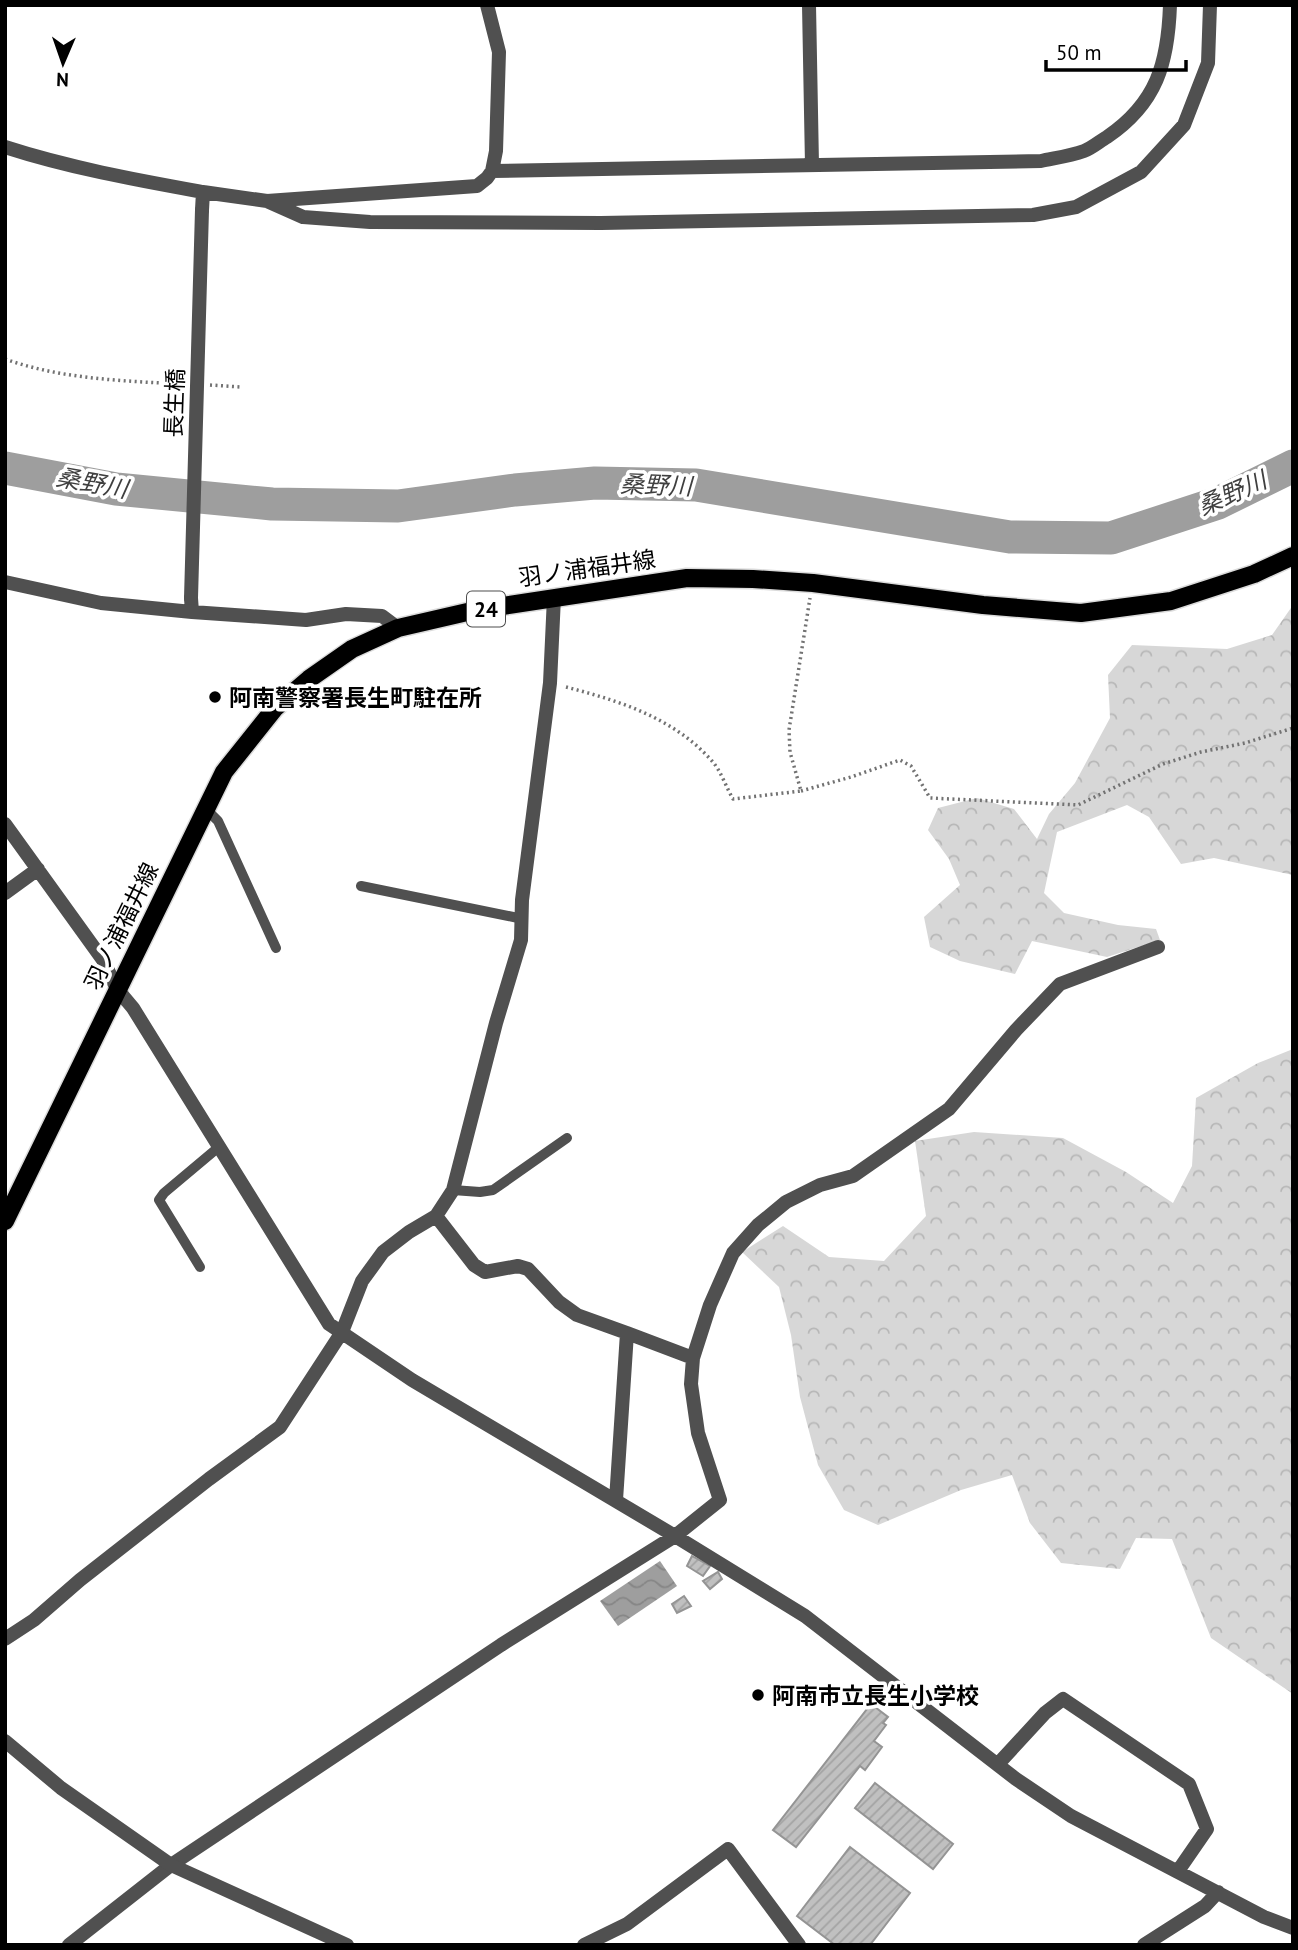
<svg xmlns="http://www.w3.org/2000/svg" width="1298" height="1950" font-family="'PT Sans','Noto Sans JP',sans-serif">
  <style>
    .forest { fill: url(#forest-crowns) }
    .water { fill: url(#water-waves) }
    .lines { fill: none; stroke-linecap: round; stroke-linejoin: round }
    .river { stroke: #9e9e9e; stroke-width: 33 }
    .building { fill: url(#building-hatch); stroke: #949494; stroke-width: 2 }
    .primary-casing { stroke: #dbdbdb; stroke-width: 21 }
    .path { stroke: #727272; stroke-width: 3.5; stroke-dasharray: 2 3.5; stroke-linecap: butt }
    .service { stroke: #505050; stroke-width: 10 }
    .minor { stroke: #505050; stroke-width: 14 }
    .tertiary { stroke: #505050; stroke-width: 14 }
    .primary { stroke: #000; stroke-width: 18 }
    .minor-bridge { stroke: #505050; stroke-width: 14 }
    .poi-dot { fill: #000; stroke: #fff; stroke-width: 2.5 }
    .labels { text-anchor: middle; dominant-baseline: central; stroke-width: 7; stroke-linejoin: round; paint-order: stroke }
    .shield { fill: #fff; stroke: #4c4c4c; stroke-width: 2 }
    .shield-label { font-size: 21px; font-weight: bold; fill: #000 }
    .street-label { font-size: 23px; fill: #000; stroke: #fff }
    .poi-label { font-size: 23px; font-weight: bold; fill: #000; stroke: #fff; text-anchor: start }
    .water-label { font-size: 24px; font-style: italic; fill: #3f3f3f; stroke: #fff }
  </style>
  <defs>
    <pattern id="forest-crowns" width="20" height="18" patternUnits="userSpaceOnUse" patternTransform="scale(1.75)"><rect width="20" height="18" fill="#d7d7d7"/><path d="M2 6a3 3 0 1 1 6 0M12 15a3 3 0 1 1 6 0" fill="none" stroke="#b7b7b7"/></pattern>
    <pattern id="water-waves" width="16" height="10" patternUnits="userSpaceOnUse" patternTransform="scale(1.75)"><rect width="16" height="10" fill="#9e9e9e"/><path d="M0 5q4-4 8 0t8 0" fill="none" stroke="#868686"/></pattern>
    <pattern id="building-hatch" width="6" height="6" patternUnits="userSpaceOnUse" patternTransform="scale(1.75)"><rect width="6" height="6" fill="#c0c0c0"/><path d="M-1 1l2-2M0 6l6-6M5 7l2-2" fill="none" stroke="#a3a3a3"/></pattern>
  </defs>
  <rect width="100%" height="100%" fill="#fff"/>
  <!-- forest -->
  <path class="forest" d="M1293 605V875L1214 858 1181 864 1149 817 1127 805 1057 832 1044 893 1064 913 1118 925 1156 929 1160 940 1107 957 1032 941 1015 974 960 961 930 947 924 917 960 885 949 859 928 830 938 808 977 798 1014 809 1037 839 1049 814 1075 783 1110 718 1108 675 1132 645 1227 649 1272 635Z
    M1293 1049V1694L1211 1638 1172 1539 1136 1538 1120 1569 1061 1563 1030 1523 1012 1475 961 1490 878 1525 844 1510 818 1465 800 1397 791 1335 779 1287 742 1252 783 1226 829 1257 884 1261 926 1216 915 1141 974 1132 1063 1138 1126 1172 1173 1203 1192 1166 1196 1098 1258 1063Z"/>
  <!-- water -->
  <path class="water" d="M660 1561 677 1586 618 1626 600 1601Z"/>
  <g class="lines">
    <!-- river -->
    <path class="river" d="M5 468 116 489 272 504 398 506 515 490 595 483 696 485 1010 537 1111 538 1218 503 1293 466"/>
  </g>
  <!-- building -->
  <path class="building" d="M692 1556 710 1566 703 1576 687 1566Z
    M718 1572 722 1579 710 1589 703 1581Z
    M684 1596 691 1606 677 1613 672 1604Z
    M871 1704 888 1717 883 1723 886 1725 874 1741 882 1747 865 1770 860 1766 796 1847 773 1830Z
    M875 1783 953 1844 933 1869 855 1808Z
    M850 1847 910 1893 870 1945H835L797 1916Z"/>
  <g class="lines">
    <!-- primary casing -->
    <g class="primary-casing">
      <path id="primary" d="M5 1221 224 772 275 708 309 679 352 649 398 628 476 610 687 578 753 579 813 583 983 605 1081 613 1171 601 1254 574 1293 556"/>
    </g>
    <!-- path -->
    <path class="path" d="M5 359C61 379 123 381 182 384
      M210 385 240 387
      M566 687C620 701 674 718 712 761 721 771 726 787 733 799L801 791 790 752 789 730 810 598
      M801 791 851 777 900 760 911 766 930 798 1078 805 1163 764 1201 752 1245 743 1293 728"/>
    <!-- service -->
    <path class="service" d="M206 809 218 821 276 948
      M361 886 523 919
      M453 1190 480 1192 493 1190 567 1138
      M200 1267 159 1200 164 1193 220 1146"/>
    <!-- minor -->
    <path class="minor" d="M809 5 812 165
      M5 147C70 168 137 180 203 192
      M492 171 1041 161C1055 158 1070 156 1084 151 1092 148 1100 141 1107 137 1157 103 1168 63 1170 5
      M267 201 303 217 370 222 601 223 1033 215 1076 207 1141 172 1184 125 1208 63 1210 5
      M202 210 203 192 267 201 477 186 487 178 492 171 496 151 499 52 487 5
      M5 582 101 603 192 612
      M191 598 192 612 306 620 346 614 382 616 398 628
      M5 824 103 960 117 989 133 1008 329 1324 412 1380 675 1536 805 1616 1016 1779 1071 1816 1264 1917 1293 1928
      M5 893 38 869
      M436 1216 474 1265 485 1272 518 1266 528 1269 559 1302 577 1315 627 1333
      M616 1500 627 1333 693 1358
      M5 1639 34 1620 80 1580 209 1479 280 1427 342 1332 362 1281 383 1252 409 1232 436 1216 453 1190 496 1023 521 940 522 900 550 683 554 597
      M998 1764 1045 1713 1063 1699 1189 1784 1207 1829 1178 1871
      M69 1945 171 1865 501 1645 675 1536 720 1500 698 1433 691 1384 693 1358 710 1305 733 1253 758 1225 786 1202 820 1185 853 1176 949 1109 1016 1030 1060 984 1158 947
      M584 1945 627 1924 728 1849 799 1945
      M1144 1945 1205 1906 1218 1892"/>
    <!-- tertiary -->
    <path class="tertiary" d="M5 1741 61 1788 171 1865 347 1945"/>
    <!-- primary -->
    <use href="#primary" class="primary"/>
    <!-- minor-bridge -->
    <path class="minor-bridge" d="M191 598 202 210"/>
  </g>
  <!-- markers -->
  <g class="poi-dot">
    <circle cx="215" cy="697" r="7"/>
    <circle cx="758" cy="1695" r="7"/>
  </g>
  <g class="labels">
    <!-- shield labels -->
    <rect class="shield" x="467" y="591.5" width="38" height="35" rx="5"/>
    <g class="shield-label">
      <text x="486" y="609">24</text>
    </g>
    <!-- street labels -->
    <g class="street-label">
      <text transform="translate(174 403) rotate(-88)">長生橋</text>
      <text transform="translate(587 568) rotate(-8)">羽ノ浦福井線</text>
      <text transform="translate(121 926) rotate(-64)">羽ノ浦福井線</text>
    </g>
    <!-- poi labels -->
    <g class="poi-label">
      <text x="229" y="697">阿南警察署長生町駐在所</text>
      <text x="772" y="1695">阿南市立長生小学校</text>
    </g>
    <!-- water labels -->
    <g class="water-label">
      <text transform="translate(92 483) rotate(10)">桑野川</text>
      <text transform="translate(656 485) rotate(2)">桑野川</text>
      <text transform="translate(1232 493) rotate(-24)">桑野川</text>
    </g>
  </g>
  <!-- border -->
  <rect width="1298" height="1950" fill="none" stroke="#000000" stroke-width="14"/>
  <!-- north arrow -->
  <g transform="translate(63 63) rotate(182)" stroke="#ffffff" stroke-width="5" paint-order="stroke">
  <path d="M0-5L12 26L0 18L-12 26Z" fill="#000000"/>
  <text y="-10" font-size="19" font-weight="bold" text-anchor="middle" fill="#000000">N</text>
  </g>
  <!-- scale -->
  <path d="M1046 60v10h140v-10" fill="none" stroke="#000000" stroke-width="3.5"/>
  <text x="1056" y="60" font-size="21" fill="#000000" stroke="#ffffff" stroke-width="5" paint-order="stroke">50 m</text>
</svg>
